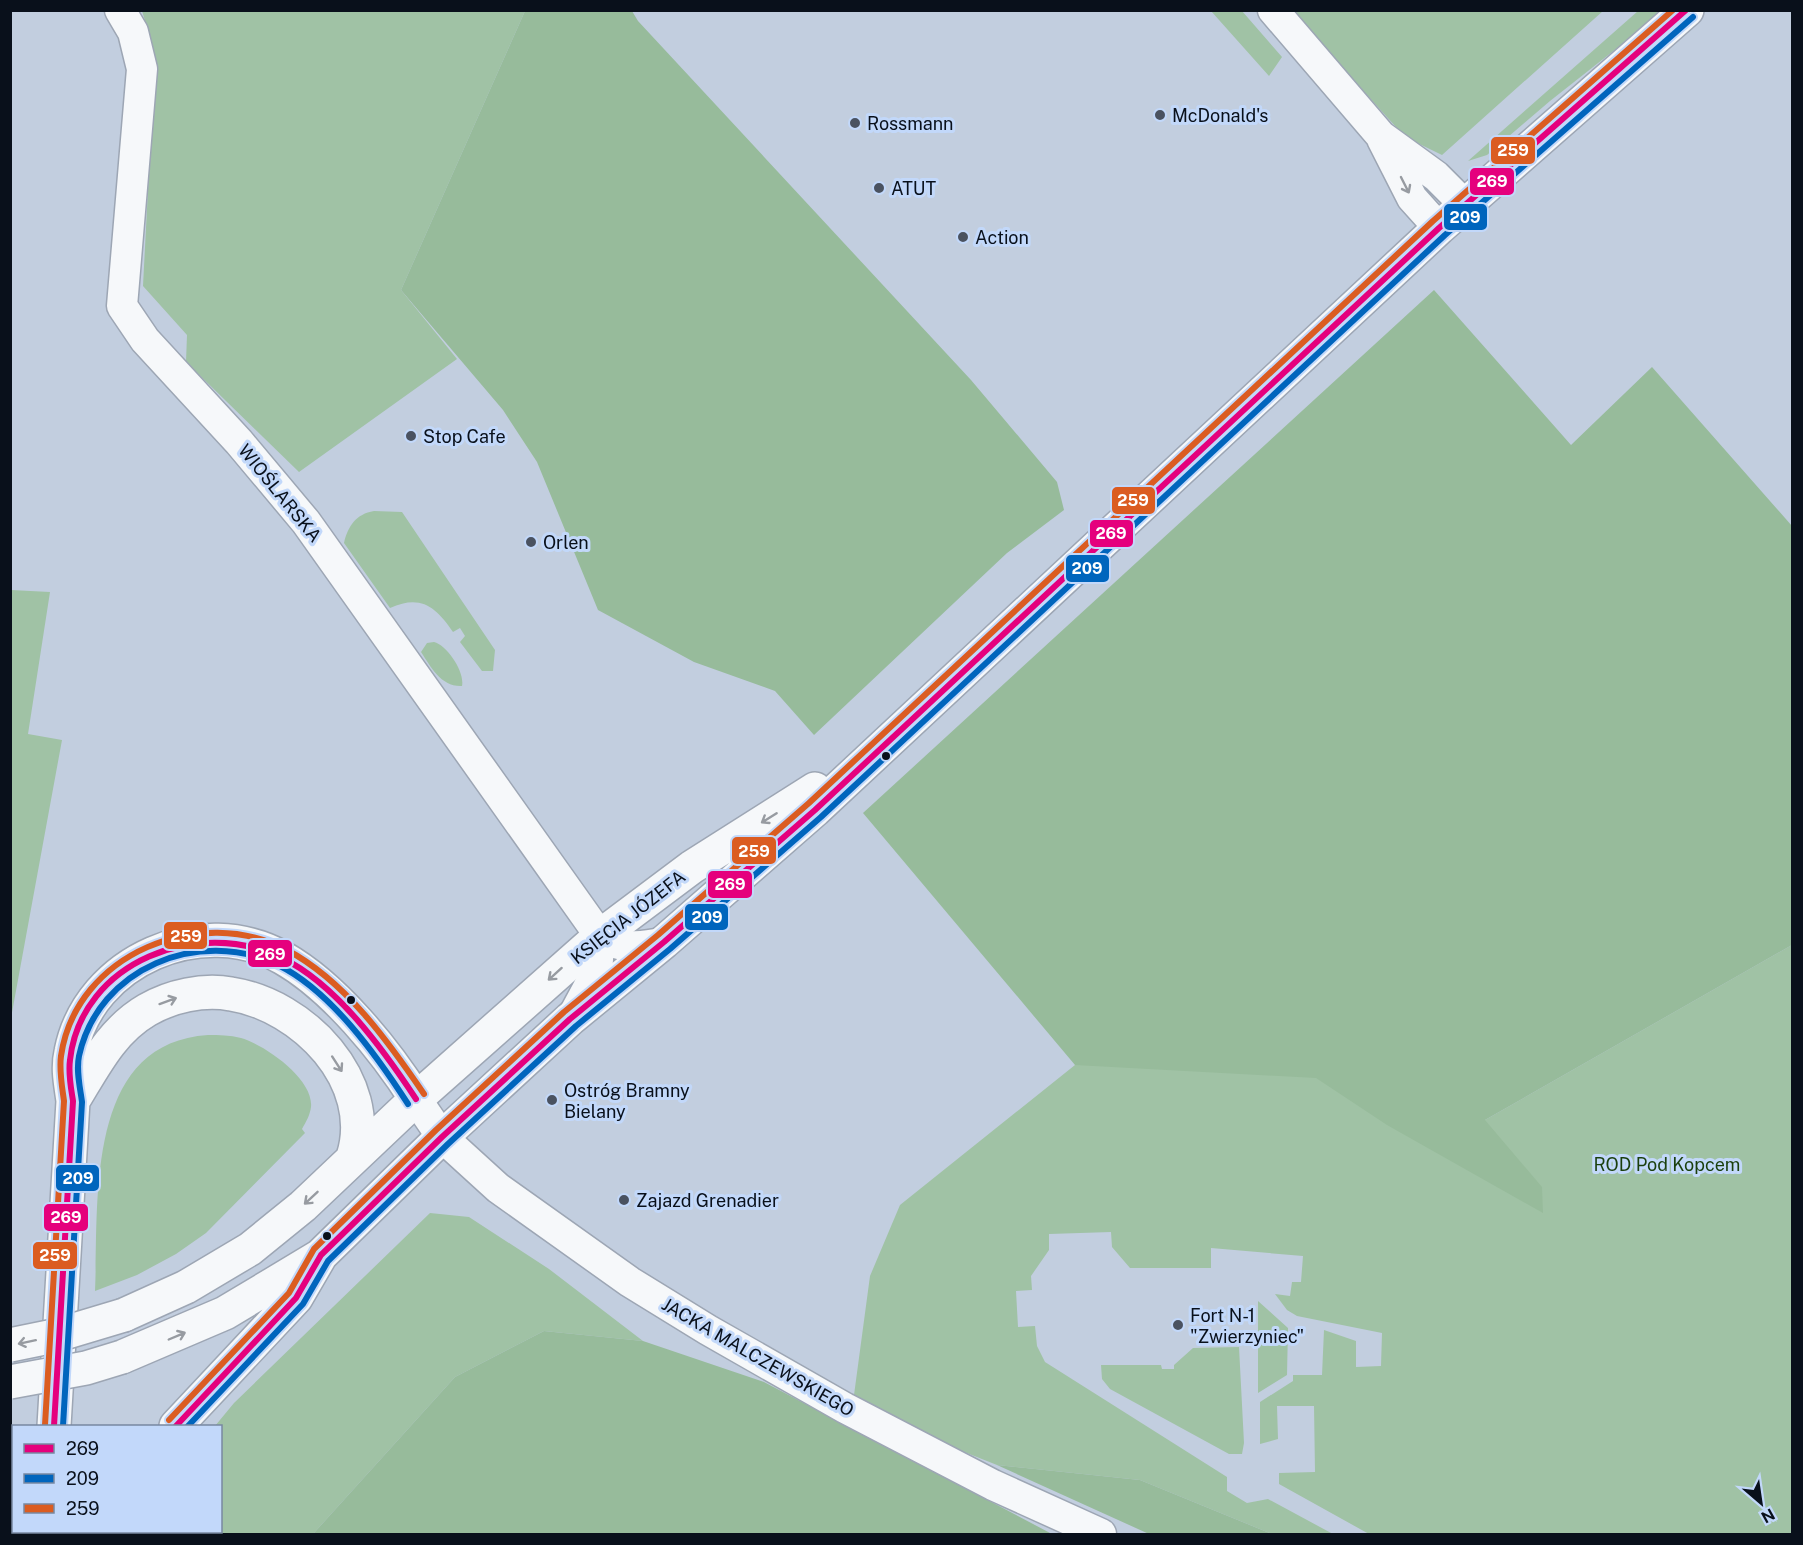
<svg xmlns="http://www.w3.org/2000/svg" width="1803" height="1545" font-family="'Public Sans',sans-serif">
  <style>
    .green { fill: #a0c2a5 }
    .forest { fill: #97bb9b }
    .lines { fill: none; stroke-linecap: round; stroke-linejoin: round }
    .street-casing { stroke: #9da6b4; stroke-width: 33 }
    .secondary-casing { stroke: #9da6b4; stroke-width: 36 }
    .street { stroke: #f6f8fa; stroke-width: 30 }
    .secondary { stroke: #f6f8fa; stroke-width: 33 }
    .secondary-bridge-casing { stroke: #9da6b4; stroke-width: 36; stroke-linecap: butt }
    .secondary-bridge { stroke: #f6f8fa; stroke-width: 33 }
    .bus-1-casing { stroke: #c2d8fa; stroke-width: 10 }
    .bus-2-casing { stroke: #c2d8fa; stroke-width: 10 }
    .bus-3-casing { stroke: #c2d8fa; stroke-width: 10 }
    .bus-1 { stroke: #e5007d; stroke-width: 6 }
    .bus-2 { stroke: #0065bd; stroke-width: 6 }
    .bus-3 { stroke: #db5c21; stroke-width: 6 }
    .oneway { stroke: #979ba1 }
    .poi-dot { fill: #4a5260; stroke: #c2d8fa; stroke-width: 2 }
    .bus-dot { fill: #09101b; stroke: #c2d8fa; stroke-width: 2 }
    .labels { text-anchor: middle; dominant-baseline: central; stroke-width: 6; stroke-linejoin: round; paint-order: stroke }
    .poi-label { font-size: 18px; fill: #09101b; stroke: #c2d8fa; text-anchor: start }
    .street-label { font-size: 18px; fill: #09101b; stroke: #c2d8fa }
    .park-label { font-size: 18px; fill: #1a3f0c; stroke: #c2d8fa }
    .line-badge { stroke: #c2d8fa; stroke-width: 2 }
    .badge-label { font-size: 16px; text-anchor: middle; font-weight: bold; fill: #fff }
  </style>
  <rect width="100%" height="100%" fill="#c2cedf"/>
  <!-- green -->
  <path class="green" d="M142 11H525L401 290 457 359 299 472 186 362 187 335 143 286 154 74 151 40Z
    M1211 11H1242L1282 57 1269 76Z
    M1291 11H1603L1442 155 1405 137Z
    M1638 11H1664L1550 101 1487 155 1468 161Z
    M374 511 402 512 495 650 493 671H482L460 642 465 636 460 628 453 632C436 607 421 594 390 608L344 543C348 526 356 514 374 511Z
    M11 590 50 592 28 734 62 740 11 1018Z
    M434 642C447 645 465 672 462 686 441 687 431 667 421 652L427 643Z
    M1792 945V1534H1369L1279 1484V1473L1315 1472 1314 1406H1277L1278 1439 1260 1444V1402L1293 1381V1375H1322L1324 1330 1356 1341V1367L1381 1366 1382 1333 1297 1316 1287 1310 1275 1294 1290 1296 1292 1282H1301L1303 1256 1211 1248V1268H1130L1112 1247 1111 1232 1049 1234V1250L1031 1276 1032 1290 1016 1291 1018 1327 1035 1326 1037 1346 1045 1362 1227 1477V1491L1247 1503 1268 1499 1333 1534H1272L1140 1480 997 1465 919 1434 854 1395 870 1276 900 1205 1075 1065 1308 1033 1485 1120Z
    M208 1035C219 1035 230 1035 241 1038 265 1045 314 1079 311 1107 310 1115 306 1122 302 1129L305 1133 206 1233 176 1254 137 1275 95 1291C99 1201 84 1043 208 1035Z
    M430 1213 469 1217 549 1269 643 1341 544 1331 455 1377 313 1534H145L146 1532H220V1426H215L234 1403Z
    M1258 1301 1288 1328 1287 1375 1258 1393Z
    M1239 1347 1244 1443 1242 1454H1229L1110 1389 1102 1379 1101 1365H1161L1162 1369H1174V1365L1193 1348Z"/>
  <!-- forest -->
  <path class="forest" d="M525 11H632L638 21 971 380 1057 482 1064 510 1007 553 814 735 775 691 694 662 598 610 537 462 503 410 401 290Z
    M1434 290 1571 445 1652 367 1792 526V945L1485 1120 1542 1187 1543 1213 1387 1125 1316 1078 1075 1065 863 813Z
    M544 1331 643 1341 764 1382 1052 1534H313L455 1377Z
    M997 1465 1140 1480 1272 1534H1149Z"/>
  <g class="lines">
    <!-- street casing -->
    <g class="street-casing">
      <path id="street" d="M120 10 133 32 142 69 122 306 145 340 239 442 306 522 600 936C621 949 640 948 664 942
        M1273 10 1381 136 1436 176 1465 205
        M1382 139 1412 198 1439 228
        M574 1014 597 971 600 936
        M416 1099 442 1137 498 1188 630 1282 708 1330 845 1408 993 1485 1101 1534"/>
    </g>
    <!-- secondary casing -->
    <g class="secondary-casing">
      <path id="secondary" d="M73 1101C94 1067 111 1031 147 1010 171 996 203 989 231 994 303 1005 377 1081 353 1157
        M124 1315 186 1287 250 1249 303 1206 416 1099 600 936 692 867 815 789
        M122 1357 225 1313 320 1256
        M54 1426 73 1101C71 1085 67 1069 71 1052 89 960 202 912 283 958 334 987 385 1050 416 1099
        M176 1426 296 1298 321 1255 442 1137 570 1019 664 942 815 810 1439 228 1687 10
        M47 1534V1532
        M109 1534 110 1532"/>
    </g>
    <!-- street -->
    <use href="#street" class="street"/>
    <!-- secondary -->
    <use href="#secondary" class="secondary"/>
    <!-- secondary-bridge casing -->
    <g class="secondary-bridge-casing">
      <path id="secondary-bridge" d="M10 1345 54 1336 124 1315
        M10 1382 86 1368 122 1357"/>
    </g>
    <!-- secondary-bridge -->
    <use href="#secondary-bridge" class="secondary-bridge"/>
    <!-- bus-1 casing -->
    <g class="bus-1-casing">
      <path id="bus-1" d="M54 1426 73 1101C71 1088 68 1074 70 1060 81 961 199 917 282 958 336 984 383 1049 416 1099
        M176 1426 296 1298 321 1255 442 1137 570 1019 664 942 815 810 1439 228 1686 10"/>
    </g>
    <!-- bus-2 casing -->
    <g class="bus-2-casing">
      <path id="bus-2" d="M63 1426 82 1102C80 1087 76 1071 79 1056 98 968 199 927 278 965 331 991 377 1056 408 1104
        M188 1426 303 1304 328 1261 448 1144 576 1026 670 949 821 817 1445 235 1693 17"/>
    </g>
    <!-- bus-3 casing -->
    <g class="bus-3-casing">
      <path id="bus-3" d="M169 1420 289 1293 314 1249 436 1130 564 1012 658 935 809 803 1433 221 1673 10
        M45 1425 64 1101C62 1086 59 1071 61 1056 76 953 201 904 287 950 345 981 388 1041 424 1094"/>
    </g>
    <!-- bus-1 -->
    <use href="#bus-1" class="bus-1"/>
    <!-- bus-2 -->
    <use href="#bus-2" class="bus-2"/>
    <!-- bus-3 -->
    <use href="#bus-3" class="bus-3"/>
  </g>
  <!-- one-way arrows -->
  <defs><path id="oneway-shaft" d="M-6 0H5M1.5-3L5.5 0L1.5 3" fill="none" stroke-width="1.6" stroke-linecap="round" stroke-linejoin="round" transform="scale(1.5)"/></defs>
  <g class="oneway">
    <use href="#oneway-shaft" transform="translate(1405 185) rotate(63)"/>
    <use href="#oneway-shaft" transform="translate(769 818) rotate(148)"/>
    <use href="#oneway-shaft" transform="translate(555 974) rotate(138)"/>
    <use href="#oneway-shaft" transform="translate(168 1001) rotate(-20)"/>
    <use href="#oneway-shaft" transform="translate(337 1064) rotate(57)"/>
    <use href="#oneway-shaft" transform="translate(311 1198) rotate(137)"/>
    <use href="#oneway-shaft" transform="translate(177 1336) rotate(-23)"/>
    <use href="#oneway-shaft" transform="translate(27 1342) rotate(168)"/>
  </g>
  <!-- markers -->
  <g class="poi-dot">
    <circle cx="1160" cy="115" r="6"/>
    <circle cx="855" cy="123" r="6"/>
    <circle cx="879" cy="188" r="6"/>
    <circle cx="963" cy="237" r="6"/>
    <circle cx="411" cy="436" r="6"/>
    <circle cx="531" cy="542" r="6"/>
    <circle cx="552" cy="1100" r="6"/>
    <circle cx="624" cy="1200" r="6"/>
    <circle cx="1178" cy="1325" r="6"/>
  </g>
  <g class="bus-dot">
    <circle cx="886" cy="756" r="5"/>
    <circle cx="351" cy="1000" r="5"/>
    <circle cx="327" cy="1236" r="5"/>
  </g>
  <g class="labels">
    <!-- poi labels -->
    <g class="poi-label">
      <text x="1172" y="115">McDonald's</text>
      <text x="867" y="123">Rossmann</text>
      <text x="891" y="188">ATUT</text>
      <text x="975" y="237">Action</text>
      <text x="423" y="436">Stop Cafe</text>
      <text x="543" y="542">Orlen</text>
      <text x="564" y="1090">Ostróg Bramny<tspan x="564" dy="21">Bielany</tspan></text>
      <text x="636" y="1200">Zajazd Grenadier</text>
      <text x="1190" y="1315">Fort N-1<tspan x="1190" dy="21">"Zwierzyniec"</tspan></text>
    </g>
    <!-- street labels -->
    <g class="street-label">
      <text transform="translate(280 493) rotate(51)">WIOŚLARSKA</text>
      <text transform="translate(628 917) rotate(-38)">KSIĘCIA JÓZEFA</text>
      <text transform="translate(758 1357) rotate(30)">JACKA MALCZEWSKIEGO</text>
    </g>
    <!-- park labels -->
    <g class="park-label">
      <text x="1667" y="1164">ROD Pod Kopcem</text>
    </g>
  </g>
  <g class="line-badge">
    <rect x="1490" y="136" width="46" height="29" rx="6" fill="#db5c21"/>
    <rect x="1469" y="167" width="46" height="29" rx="6" fill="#e5007d"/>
    <rect x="1443" y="203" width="45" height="28" rx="6" fill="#0065bd"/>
    <rect x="1111" y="486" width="45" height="29" rx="6" fill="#db5c21"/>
    <rect x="1089" y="519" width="45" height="29" rx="6" fill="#e5007d"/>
    <rect x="1065" y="554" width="45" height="29" rx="6" fill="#0065bd"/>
    <rect x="731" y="836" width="46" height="29" rx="6" fill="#db5c21"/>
    <rect x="707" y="870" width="46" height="29" rx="6" fill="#e5007d"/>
    <rect x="684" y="903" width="45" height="28" rx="6" fill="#0065bd"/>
    <rect x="163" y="921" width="45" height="29" rx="6" fill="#db5c21"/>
    <rect x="247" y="939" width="46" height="29" rx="6" fill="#e5007d"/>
    <rect x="55" y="1164" width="45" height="28" rx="6" fill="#0065bd"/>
    <rect x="43" y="1203" width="46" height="29" rx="6" fill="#e5007d"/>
    <rect x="32" y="1241" width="46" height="29" rx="6" fill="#db5c21"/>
  </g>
  <g class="badge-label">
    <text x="1513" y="156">259</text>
    <text x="1492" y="187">269</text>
    <text x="1465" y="223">209</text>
    <text x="1133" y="506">259</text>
    <text x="1111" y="539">269</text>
    <text x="1087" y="574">209</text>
    <text x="754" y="857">259</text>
    <text x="730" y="890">269</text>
    <text x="707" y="923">209</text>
    <text x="186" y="942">259</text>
    <text x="270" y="960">269</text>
    <text x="78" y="1184">209</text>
    <text x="66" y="1223">269</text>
    <text x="55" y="1261">259</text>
  </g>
  <!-- border -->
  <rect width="1803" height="1545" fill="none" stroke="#09101b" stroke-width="24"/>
  <!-- legend -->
  <rect x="12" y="1425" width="210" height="108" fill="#c2d8fa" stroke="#7888a1" stroke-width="1.5"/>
  <rect x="24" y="1444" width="30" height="9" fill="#e5007d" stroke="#7888a1" stroke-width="1.5"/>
  <text x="66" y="1455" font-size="18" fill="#09101b">269</text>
  <rect x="24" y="1474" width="30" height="9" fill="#0065bd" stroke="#7888a1" stroke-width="1.5"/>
  <text x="66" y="1485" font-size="18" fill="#09101b">209</text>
  <rect x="24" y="1504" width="30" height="9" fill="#db5c21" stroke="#7888a1" stroke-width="1.5"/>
  <text x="66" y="1515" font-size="18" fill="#09101b">259</text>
  <!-- north arrow -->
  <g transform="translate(1761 1503) rotate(151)" stroke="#c2d8fa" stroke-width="4.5" paint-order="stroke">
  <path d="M0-4.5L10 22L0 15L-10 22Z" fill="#09101b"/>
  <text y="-9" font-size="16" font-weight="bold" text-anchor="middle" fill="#09101b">N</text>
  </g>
</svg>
